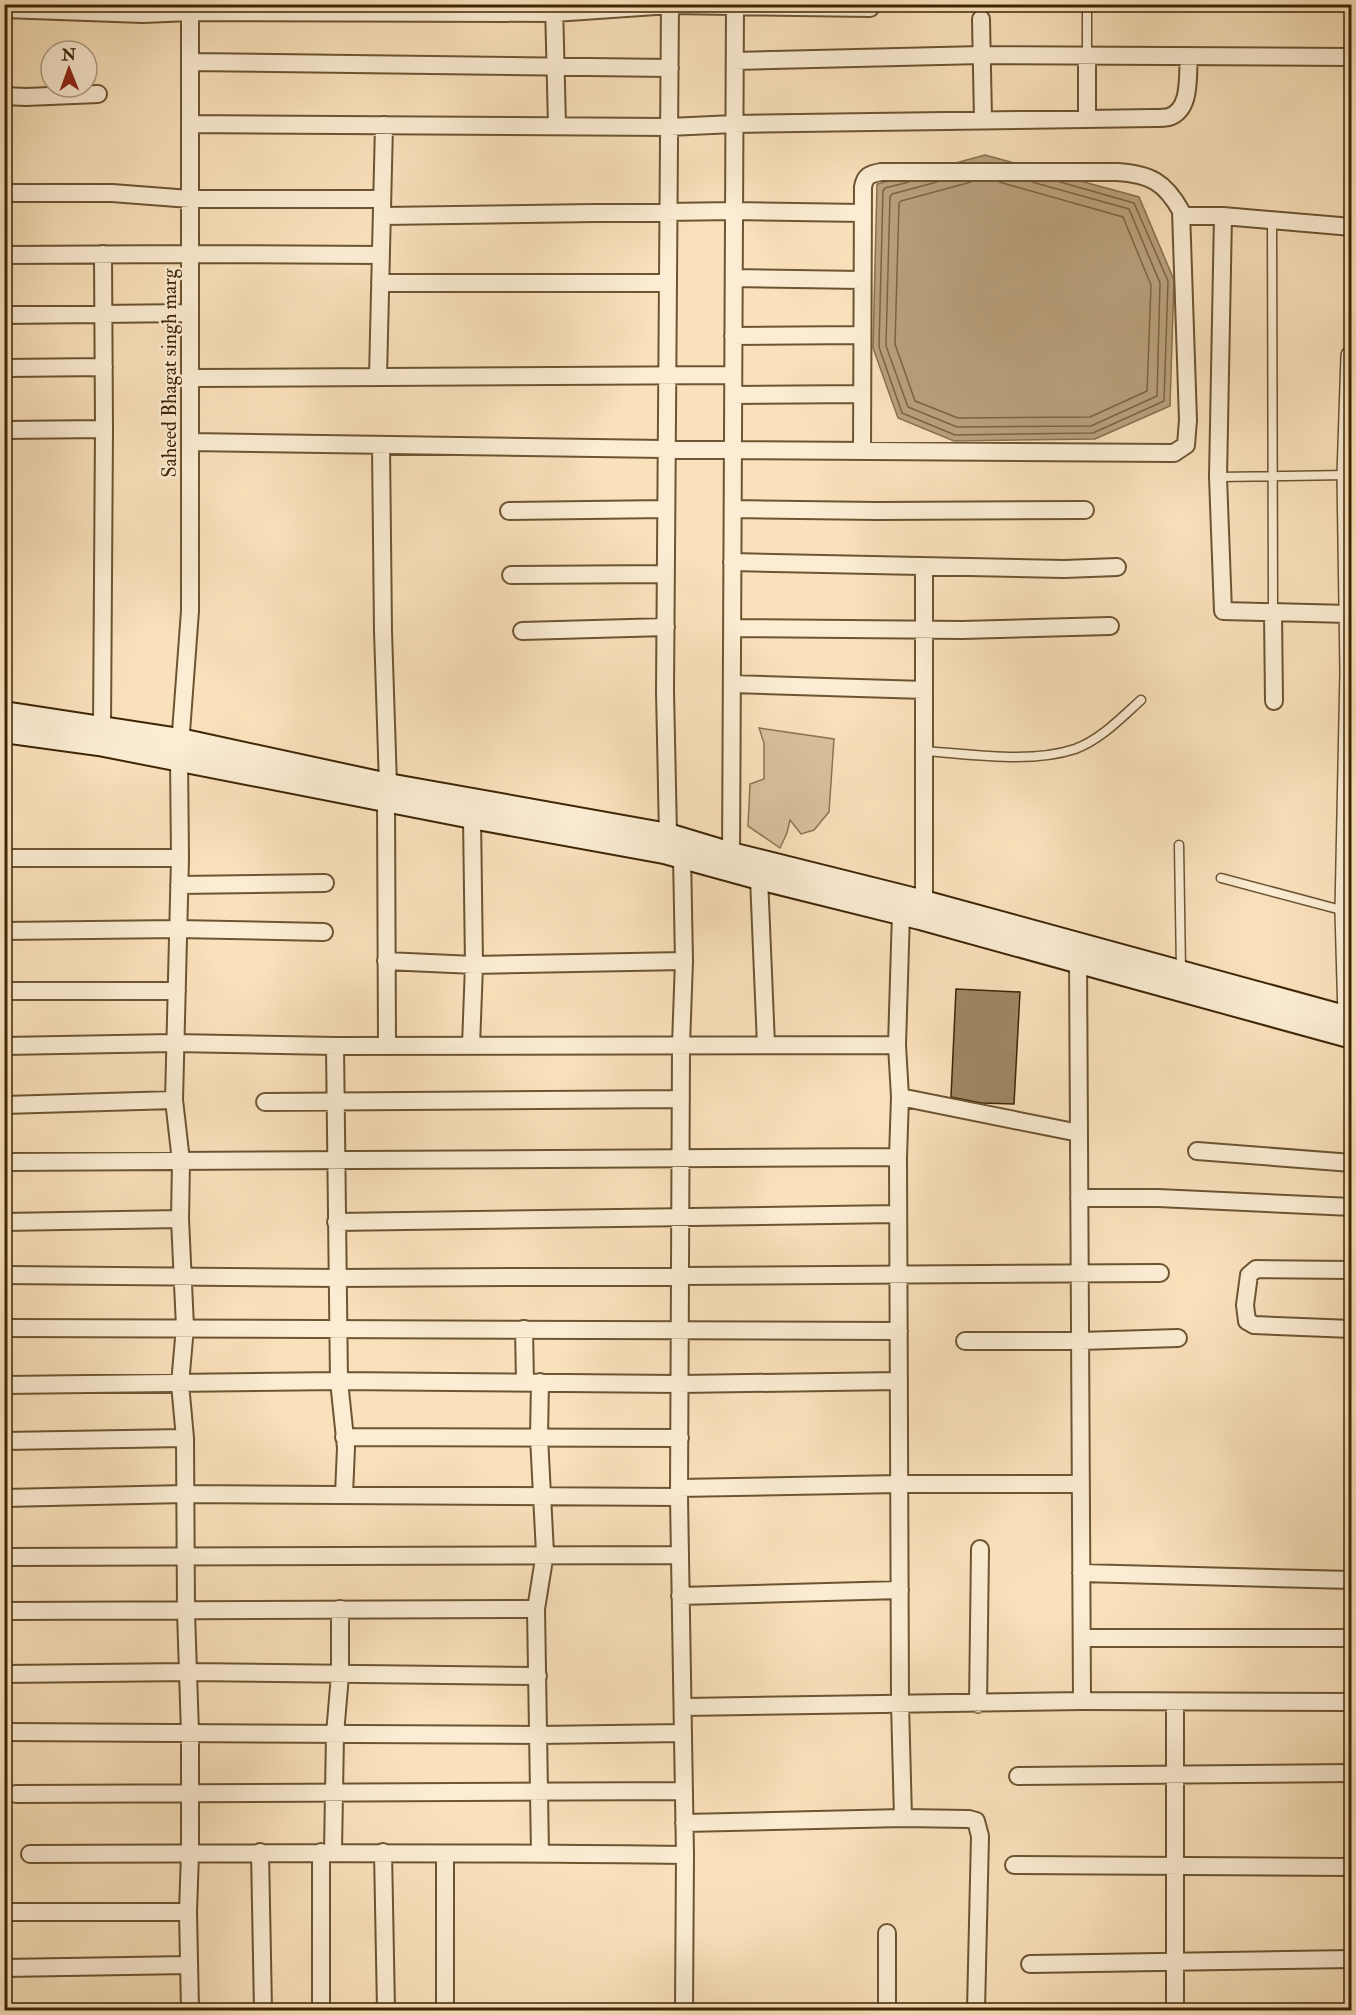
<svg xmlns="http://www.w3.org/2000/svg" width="1356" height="2015" font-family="'IM FELL Double Pica',serif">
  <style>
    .green { fill: #d9c19c; stroke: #8c7450; stroke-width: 1.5 }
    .water { fill: #b9a17d; stroke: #88704d; stroke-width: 1.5 }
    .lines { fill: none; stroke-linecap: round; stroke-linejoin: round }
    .shore { stroke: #7c6441; stroke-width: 1.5 }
    .building { fill: #9f8764; stroke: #3e2605; stroke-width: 1.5 }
    .service-casing { stroke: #6d5532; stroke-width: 11 }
    .minor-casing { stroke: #6d5532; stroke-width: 20 }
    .tertiary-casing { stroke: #6d5532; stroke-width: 24 }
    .secondary-casing { stroke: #3e2605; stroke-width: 26 }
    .service { stroke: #fbecd3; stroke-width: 8 }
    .minor { stroke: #fbecd3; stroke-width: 16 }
    .tertiary { stroke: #fbecd3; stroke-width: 21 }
    .secondary { stroke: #fbecd3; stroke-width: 22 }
    .labels { text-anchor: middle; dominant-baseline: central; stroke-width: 5; stroke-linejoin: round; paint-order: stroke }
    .street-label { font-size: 20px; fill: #3e2605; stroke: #fbecd3 }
  </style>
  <rect width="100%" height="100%" fill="#f9e1bb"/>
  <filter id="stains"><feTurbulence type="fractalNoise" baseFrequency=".00333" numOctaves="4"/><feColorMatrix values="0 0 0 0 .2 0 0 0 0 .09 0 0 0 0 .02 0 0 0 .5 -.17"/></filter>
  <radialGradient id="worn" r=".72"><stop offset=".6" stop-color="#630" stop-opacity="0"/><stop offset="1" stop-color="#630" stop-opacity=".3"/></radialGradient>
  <!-- green -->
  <path class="green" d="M759 728 834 739 829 812 814 830 801 834 790 820 787 833 780 848 748 826 750 784 764 779V743Z"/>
  <!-- water -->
  <path class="water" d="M985 155 1139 197 1174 280 1170 406 1095 439 954 441 898 418 873 348 877 184Z"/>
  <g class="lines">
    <!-- shore -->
    <path class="shore" d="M909 182 885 188 883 191 879 347 902 413 955 435 1093 433 1164 401 1168 281 1134 203 1060 182
      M937 182 892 194 890 197 886 346 908 407 957 427 1091 426 1157 396 1160 283 1129 209 1032 182
      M971 182 901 201 899 203 895 344 915 401 958 418 1090 417 1147 391 1151 285 1123 217 999 182"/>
  </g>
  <!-- building -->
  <path class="building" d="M956 989 1020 992 1014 1104 981 1103 951 1097Z"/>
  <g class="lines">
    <!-- service casing -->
    <g class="service-casing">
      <path id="service" d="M1087 56V4
        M1272 220 1273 613
        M1218 477 1347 475
        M924 751C970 754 1030 764 1075 749 1100 740 1121 718 1141 700
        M1179 845 1181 971
        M1221 878 1345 911"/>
    </g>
    <!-- minor casing -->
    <g class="minor-casing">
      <path id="minor" d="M190 4V611L179 759 180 858 174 1100 181 1161 180 1219 185 1327 180 1384 185 1438 186 1612 190 1733V1853L188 1912 190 2010
        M554 4 557 126
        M4 9 143 14 190 12 554 13 670 5 870 8
        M981 19 983 120
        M1087 56V118
        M735 61 982 55 1352 57
        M190 62 670 68
        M4 96 26 97 98 94
        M190 124 669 127 734 124 1154 118C1158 118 1165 118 1169 117 1192 109 1187 76 1189 56
        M4 193H112L190 199H382
        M382 216 734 211 862 213
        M1182 216H1223L1352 227
        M1223 216 1218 477 1223 611 1349 614
        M4 255 190 254 381 255
        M734 278 862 280
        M380 283H668
        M4 315 190 313
        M733 336 861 335
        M4 368 104 367
        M378 377 384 125
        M190 378 733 375
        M733 395 862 394
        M4 430 104 429
        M190 442 733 450 1174 453 1186 445 1188 420 1181 211C1165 182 1150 174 1117 172H881C869 174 865 176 863 187L862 451
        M381 445 383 631 388 785
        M733 509 877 511 1085 510
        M509 511 666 509
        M732 562 1064 569 1117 567
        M924 566V902
        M511 575 666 574
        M1273 613 1274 701
        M732 628 962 630 1110 626
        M522 631 666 627
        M732 684 924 690
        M102 727 104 429 103 254
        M386 800 387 1046
        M668 835 665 691 670 4
        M682 856 684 961 681 1045 679 1497 685 1855 684 2010
        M4 858H180
        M731 865 735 4
        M759 878 766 1045
        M179 885 325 883
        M4 931 177 929 324 932
        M1078 952 1082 1701
        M386 961 474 965 684 961
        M4 991H177
        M4 1046 174 1043 335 1046 897 1045
        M335 1046 339 1381 680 1384 899 1381
        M471 1046 474 965 472 817
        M900 1097 1079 1133
        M265 1102 681 1099
        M4 1105 174 1100
        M1197 1151 1352 1163
        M4 1162 898 1157
        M1079 1198H1158L1352 1207
        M4 1222 180 1219
        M336 1222 898 1214
        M1352 1270 1256 1269 1249 1275 1245 1305 1247 1321 1254 1325 1352 1329
        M4 1275 337 1278 1160 1273
        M4 1328 899 1331
        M524 1329 525 1382
        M965 1341H1080L1178 1338
        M540 1382 539 1437 545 1553 536 1609 540 1853
        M4 1385 339 1381 346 1448 344 1494
        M344 1437 680 1438
        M4 1441 185 1438
        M679 1488 900 1484H1081
        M4 1498 185 1494 679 1497
        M4 1557 680 1555
        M1081 1573 1352 1580
        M680 1596 900 1590
        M4 1611 536 1609
        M1082 1638H1352
        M4 1674 188 1672 538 1676
        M1175 1702V2010
        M978 1704 980 1549
        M683 1707 1082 1701 1352 1702
        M8 1732 538 1735 683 1733
        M1018 1776 1352 1773
        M16 1794 683 1791
        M903 1818 969 1819 976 1821 980 1836 976 2010
        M684 1823 903 1818 900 1703 898 1157 900 1097 897 1045 901 913
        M260 1852 263 2010
        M321 1852V2010
        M333 1852 335 1734 340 1675V1609
        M383 1852 386 2010
        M30 1854C248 1853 467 1852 685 1855
        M445 1854V2010
        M1014 1865 1352 1867
        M4 1912H188
        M1030 1964 1352 1959
        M4 1968 189 1965
        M887 2010V1933"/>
    </g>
    <!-- tertiary casing -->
    <g class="tertiary-casing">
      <path id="tertiary" d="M1349 1018 1346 911 1351 671 1348 475 1352 356"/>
    </g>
    <!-- secondary casing -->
    <g class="secondary-casing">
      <path id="secondary" d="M4 713 180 740 388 785 668 835 731 854 924 902 1352 1019
        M4 731 99 744 472 817 664 852 759 878 920 918 1352 1037"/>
    </g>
    <!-- service -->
    <use href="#service" class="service"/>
    <!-- minor -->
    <use href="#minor" class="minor"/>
    <!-- tertiary -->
    <use href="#tertiary" class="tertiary"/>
    <!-- secondary -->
    <use href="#secondary" class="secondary"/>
  </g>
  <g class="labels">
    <!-- street labels -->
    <g class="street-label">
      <text transform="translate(169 373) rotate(-90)">Saheed Bhagat singh marg</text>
    </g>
  </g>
  <!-- margin -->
  <rect width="1356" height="2015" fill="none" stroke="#f9e1bb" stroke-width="24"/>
  <rect x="6" y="6" width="1344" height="2003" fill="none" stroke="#3e2605" stroke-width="3"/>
  <rect x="12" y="12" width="1332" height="1991" fill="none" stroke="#3e2605" stroke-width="1.5"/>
  <!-- north arrow -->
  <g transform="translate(69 69) rotate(359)"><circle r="28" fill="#fbecd3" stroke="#af9d81" stroke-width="1.5"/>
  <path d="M0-4.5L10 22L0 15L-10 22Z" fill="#8f2418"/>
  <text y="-9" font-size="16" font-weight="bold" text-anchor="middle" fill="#3e2605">N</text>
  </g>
  <rect width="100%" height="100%" filter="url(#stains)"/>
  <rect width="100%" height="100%" fill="url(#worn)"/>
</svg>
